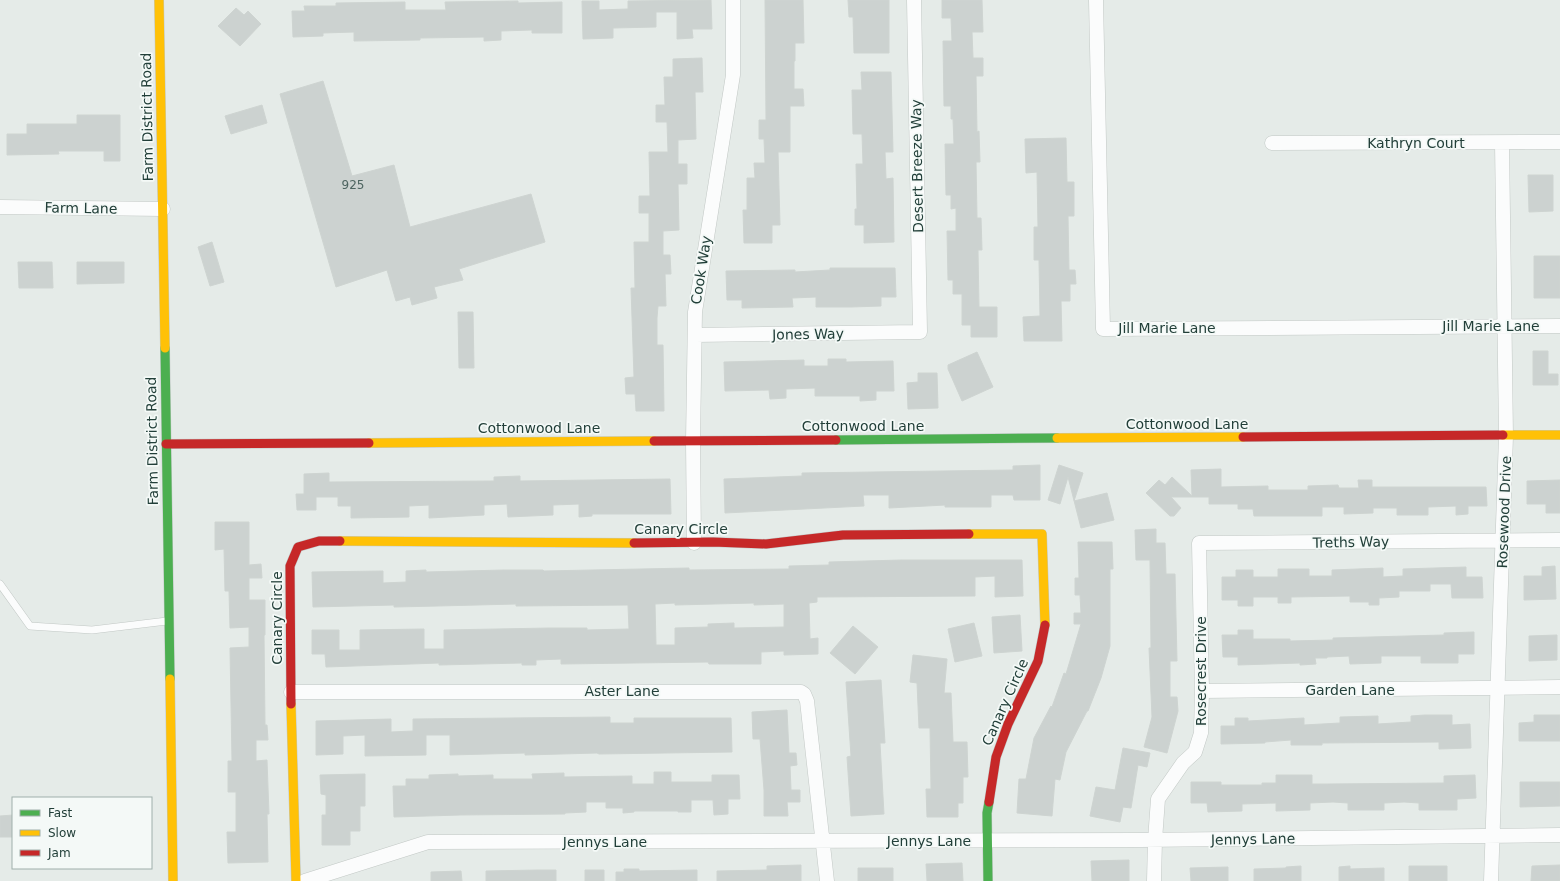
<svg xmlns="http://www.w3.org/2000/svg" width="1560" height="881" font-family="'DejaVu Sans',sans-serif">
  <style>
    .building { fill: #ccd2d0; stroke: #ced4d1; fill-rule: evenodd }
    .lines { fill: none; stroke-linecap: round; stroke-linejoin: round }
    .lane-casing { stroke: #c2c8c5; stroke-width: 8 }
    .street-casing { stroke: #c2c8c5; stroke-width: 15 }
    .fast-casing { stroke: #c1c8c6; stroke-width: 10 }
    .slow-casing { stroke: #c1c8c6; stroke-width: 10 }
    .jam-casing { stroke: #c1c8c6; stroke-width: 10 }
    .lane { stroke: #fbfcfc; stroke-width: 7 }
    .street { stroke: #fbfcfc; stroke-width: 14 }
    .fast { stroke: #4caf50; stroke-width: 9 }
    .slow { stroke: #ffc107; stroke-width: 9 }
    .jam { stroke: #c62828; stroke-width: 9 }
    .labels { text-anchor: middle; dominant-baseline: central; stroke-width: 3.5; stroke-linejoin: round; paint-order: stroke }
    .number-label { font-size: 12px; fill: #4d6460 }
    .street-label { font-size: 14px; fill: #223f39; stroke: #f4f9f7 }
  </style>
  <rect width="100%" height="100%" fill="#e5ebe8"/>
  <!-- building -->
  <path class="building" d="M711 0 712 29H692L693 38 677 39V12H656V27L613 28V38L583 39 582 1H599V10L628 9V1Z
    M765 0H803L804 43H795V61H794V89H803L804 106H790V152H778L780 225H772V243H744L743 210H747V178H755L754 163H765L764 139H759V120H766Z
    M848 0H889V53H854L853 17H849Z
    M942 0H982L983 32H972L973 58H983V76H976L977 132 979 131 980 162H976L977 218H981L982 250H978L979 307H997V337H971V325H962V294H953V280H948L947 231H956V208L951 209V195H946L945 144H954L953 119H951V106H944L943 41H952L951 18H942Z
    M518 1V3L562 2V33H532V30L501 31V40L484 41V37L420 38V40L354 41V32L323 33V36L293 37 292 11H305L304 6H336V3L405 2V10H446L445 2Z
    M236 8 244 15 248 11 261 24 240 46 218 26Z
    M702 58 703 92H695L696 139 678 140V164H687V184H678L679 230 663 231V255H670L671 274H665L666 306H658L657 318V345H663L664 411H636L635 394H626L625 378 634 377 631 288H635L634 242H649V213H639V196H650L649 152H668L667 122H656V105H665L664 77H673V59Z
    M861 72H891L893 152H885L886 179 893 178 894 242 864 243V225H855V209H857L856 164H863L862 134H853L852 90H862Z
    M323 81 352 176 394 165 410 227 531 194 545 242 459 269 463 280 434 287 437 298 412 305 410 297 396 301 387 270 336 287 280 94Z
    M262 105 267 123 231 134 225 116Z
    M77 115H120V161H104V151H58L59 154 7 155V134H27V124H77Z
    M1066 138 1067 182H1074V216H1068L1069 270H1075L1076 284H1070V301H1061L1062 341H1024L1023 317 1040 316 1039 260H1034V227H1038L1037 172 1026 173 1025 139Z
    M1528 175H1553V211L1529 212Z
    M212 242 224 282 210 286 198 247Z
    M1534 256H1560V298H1534Z
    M18 262H52L53 288H19Z
    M77 262H124V283L77 284Z
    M830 268H895L896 297H881V306L851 307H816V297L792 298 793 307 742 308V300H727L726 271 795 270V272L830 270Z
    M458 312H473L474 368H459Z
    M1533 351H1548V374H1558V385H1533Z
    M977 352 993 387 962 401 948 369V365Z
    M828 359H846V362L893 361 894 391H876V400L860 401V396H815V388L786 389V398L770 399 769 390 725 391 724 362 804 360V366H828Z
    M918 373H937L938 408 908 409 907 383 918 382Z
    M1040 465V500H1014L1013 495H991V507H945V505L889 508V495H863L864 506 725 513 724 479 802 476V473L1013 470V466Z
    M1059 465 1083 473 1074 501 1107 493 1114 520 1081 528 1068 477 1060 504 1048 500Z
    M1221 469V487L1268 486V490H1308V486L1338 485 1339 488H1359L1358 480H1372V487H1486L1487 506H1468V514L1456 515V506L1428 507V515H1397V508H1373V513L1344 514V507H1322V516H1254L1253 509H1238V504H1209V497H1171L1181 508 1174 516H1170L1146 493 1159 480 1165 485 1172 477 1192 496 1191 470Z
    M329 473V482L494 481V477L520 476V481L670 479 671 514H592V516L579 517V504L553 505V515L508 517 507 504 484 505V515L429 518V505L409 506V517L351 518V506H338V497H316V510H297L296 494H304V474Z
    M1560 480V513H1546V504H1527V481Z
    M215 522H249V565L261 564 262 578H249V600H265V635H264L265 725H267L268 740H256V761L267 760 269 814H267L268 862 228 863 227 832H236V792H228V761H232L230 648 249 647V627L230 628 229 591H225L224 549 215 550Z
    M1156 529V543H1165L1166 574H1175L1177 661H1170V697H1177L1178 711 1167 753 1144 747 1152 717 1149 648H1151L1150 560H1136L1135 530Z
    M1078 542H1112L1113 569H1110V646L1101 678 1088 711H1087L1066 752 1060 780 1055 779 1052 816 1017 813 1019 779H1026L1034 738 1051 706 1052 707 1064 673 1066 674 1081 624H1074V613H1081L1080 595H1075V578H1079Z
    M902 560H1022L1023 596 995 597V576L975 577V596L817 597V602L809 603 810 639 818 638V654L784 655V651L761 652V664H709L708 662 561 664V659L536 660V665H522V663L439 665V663L326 667 325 654H312V630H339V650H360V630L424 629V649H444V630L549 628H587V630L629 629 628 605 516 606V604L438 606 394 607V605L313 607 312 572 383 571V583L406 582V571L426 570V572L504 570H543L544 571 689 568V570L789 569V566L829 565V562ZM675 603V605L754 603V605L784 604V627L734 628V623L708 624V627L675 628V645H656L655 604Z
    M1555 566 1556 599 1524 600V576H1542V567Z
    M1466 567V577H1482L1483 598H1452L1451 584H1430V591H1399V597L1379 598V605H1369V602H1350V596L1291 597V603H1278V597H1253V606H1238V600H1222V577H1236V570H1253V577H1278V569H1309V576H1332V570L1383 568V577L1403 576V569Z
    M1020 615 1022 651 994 653 992 617Z
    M974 623 982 656 955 662 948 629Z
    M853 626 878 647 855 674 830 653Z
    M1238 630H1253V639H1290V641L1333 640V638L1444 635V633L1474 632V654H1458V663H1421V656H1381V663L1350 664 1349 656 1327 657V658H1315L1316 664 1300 665V663L1238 665V657H1223L1222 635H1238Z
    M1557 635V660L1529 661V636Z
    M913 655 947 659 944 693H951L953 742H967L968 777H963V803H958V817H927L926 789H931L930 728H919L917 683 910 682Z
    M881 680 885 743H880L884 814 851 816 847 757 851 756 846 682Z
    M787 710 789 753H796L797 765 790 766 791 790H800V802H787L788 816H764V790L760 739H753L752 712Z
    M1425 715H1452V725L1470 724 1471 748 1439 749V742L1322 743V745H1291V740L1265 742V743L1221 744V726H1235V718H1248V721L1304 718V725L1340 723V717L1378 716V724L1411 722V716Z
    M1534 715H1560V741H1519V723L1534 722Z
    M610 717V723H634V718H731L732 752 599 754 597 753 525 755V753L450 755V735H426V755L365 756V735L343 736V754L316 755V721L391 719V732L413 731V719Z
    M1123 748 1150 753 1147 767 1138 765 1131 808 1123 807 1120 822 1090 816 1096 787 1115 790Z
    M654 772H671V782H712V775H739L740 799H728V814L714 815 713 800H691V812H678V811H634V812L623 813V808H606V802H586V812L565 813V814L460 815 394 817 393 786H406V779H429V775L458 774V776L493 775V779H533L532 774 564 773V777L632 776V784H654Z
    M365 774V806H360V831H350V845H322V815H326V795L321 794 320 775Z
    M1276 775H1312V784H1328L1444 783V776L1475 775 1476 798 1457 799V810H1419V803L1404 802 1384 803V810H1348V803L1333 802 1310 803V810L1276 811V803L1242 804V811L1208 812 1207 803H1191V782H1221V785H1262V783H1276Z
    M1520 782H1560V806L1520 807Z
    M13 815V837H0V816Z
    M1129 860V881H1092L1091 861Z
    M962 863 963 881H927L926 864Z
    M801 865V881H717V871L767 870V866Z
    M1560 865V881H1531L1532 866Z
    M1301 866V881H1254V869L1286 868V867Z
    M1350 866V869L1384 868V881H1339V867Z
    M1409 866H1447V881H1409Z
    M1228 867V881H1191L1190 868Z
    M858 868H893V881H858Z
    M624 869H639V871L697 870V881H616V872H624Z
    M538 870H556V881H486V871Z
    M585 870H604V881H585Z
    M461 871 462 881H431V872Z"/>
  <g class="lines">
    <!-- lane casing -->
    <g class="lane-casing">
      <path id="lane" d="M0 584 30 626 92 630 167 621"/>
    </g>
    <!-- street casing -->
    <g class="street-casing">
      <path id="street" d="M1096 0 1103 329 1560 326
        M1272 143 1560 142
        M0 207 163 209
        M695 335 920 332 914 0
        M694 543 693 441 695 312 733 75V0
        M1202 691 1560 687
        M291 692H801L804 694 807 701 827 881
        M305 881 428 842 1140 840 1560 835
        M1154 881 1155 840 1158 799 1183 763 1195 752 1201 733 1202 691 1199 543 1560 540
        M1491 881 1506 436 1502 143"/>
    </g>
    <!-- fast casing -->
    <g class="fast-casing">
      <path id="fast" d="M165 348 170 679
        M836 440 1057 438
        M988 881 987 813 989 802"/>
    </g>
    <!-- slow casing -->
    <g class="slow-casing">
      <path id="slow" d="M159 0 165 348
        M1503 435H1560
        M1057 438 1243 437
        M369 443 654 441
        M969 534H1042L1045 625
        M340 541 634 543
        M170 679 173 881
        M291 704 296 881"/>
    </g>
    <!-- jam casing -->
    <g class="jam-casing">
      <path id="jam" d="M1243 437 1503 435
        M654 441 836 440
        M166 444 369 443
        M634 543 713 542 766 544 843 535 969 534
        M291 704 290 566 298 547 319 541H340
        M989 802 996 757 1008 724 1038 661 1045 625"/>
    </g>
    <!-- lane -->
    <use href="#lane" class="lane"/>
    <!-- street -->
    <use href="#street" class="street"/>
    <!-- fast -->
    <use href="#fast" class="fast"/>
    <!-- slow -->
    <use href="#slow" class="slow"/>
    <!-- jam -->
    <use href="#jam" class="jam"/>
  </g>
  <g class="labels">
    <!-- number labels -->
    <g class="number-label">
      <text x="353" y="185">925</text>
    </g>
    <!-- street labels -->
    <g class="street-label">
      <text transform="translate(147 117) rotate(-91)">Farm District Road</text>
      <text x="1416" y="143">Kathryn Court</text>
      <text transform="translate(917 166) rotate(-91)">Desert Breeze Way</text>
      <text transform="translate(81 208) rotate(1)">Farm Lane</text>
      <text transform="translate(701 270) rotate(-81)">Cook Way</text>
      <text x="1491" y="326">Jill Marie Lane</text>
      <text x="1167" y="328">Jill Marie Lane</text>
      <text transform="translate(808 334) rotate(-1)">Jones Way</text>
      <text x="1187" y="424">Cottonwood Lane</text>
      <text x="863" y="426">Cottonwood Lane</text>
      <text x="539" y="428">Cottonwood Lane</text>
      <text transform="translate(152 441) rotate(-91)">Farm District Road</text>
      <text transform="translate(1504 512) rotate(-88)">Rosewood Drive</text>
      <text x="681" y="529">Canary Circle</text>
      <text transform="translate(1351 542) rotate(-1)">Treths Way</text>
      <text transform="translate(277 618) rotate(-90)">Canary Circle</text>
      <text transform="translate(1201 671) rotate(-90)">Rosecrest Drive</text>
      <text x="1350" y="690">Garden Lane</text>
      <text x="622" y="691">Aster Lane</text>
      <text transform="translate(1005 702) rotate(-66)">Canary Circle</text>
      <text transform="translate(1253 839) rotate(-1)">Jennys Lane</text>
      <text x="929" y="841">Jennys Lane</text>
      <text x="605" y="842">Jennys Lane</text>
    </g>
  </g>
  <!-- legend -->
  <rect x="12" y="797" width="140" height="72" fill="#f4f9f7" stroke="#a0afab"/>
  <rect x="20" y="810" width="20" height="6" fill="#4caf50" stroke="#a0afab"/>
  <text x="48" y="817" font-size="12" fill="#223f39">Fast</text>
  <rect x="20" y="830" width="20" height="6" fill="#ffc107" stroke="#a0afab"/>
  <text x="48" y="837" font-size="12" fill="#223f39">Slow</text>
  <rect x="20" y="850" width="20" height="6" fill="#c62828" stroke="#a0afab"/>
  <text x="48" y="857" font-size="12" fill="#223f39">Jam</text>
</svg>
